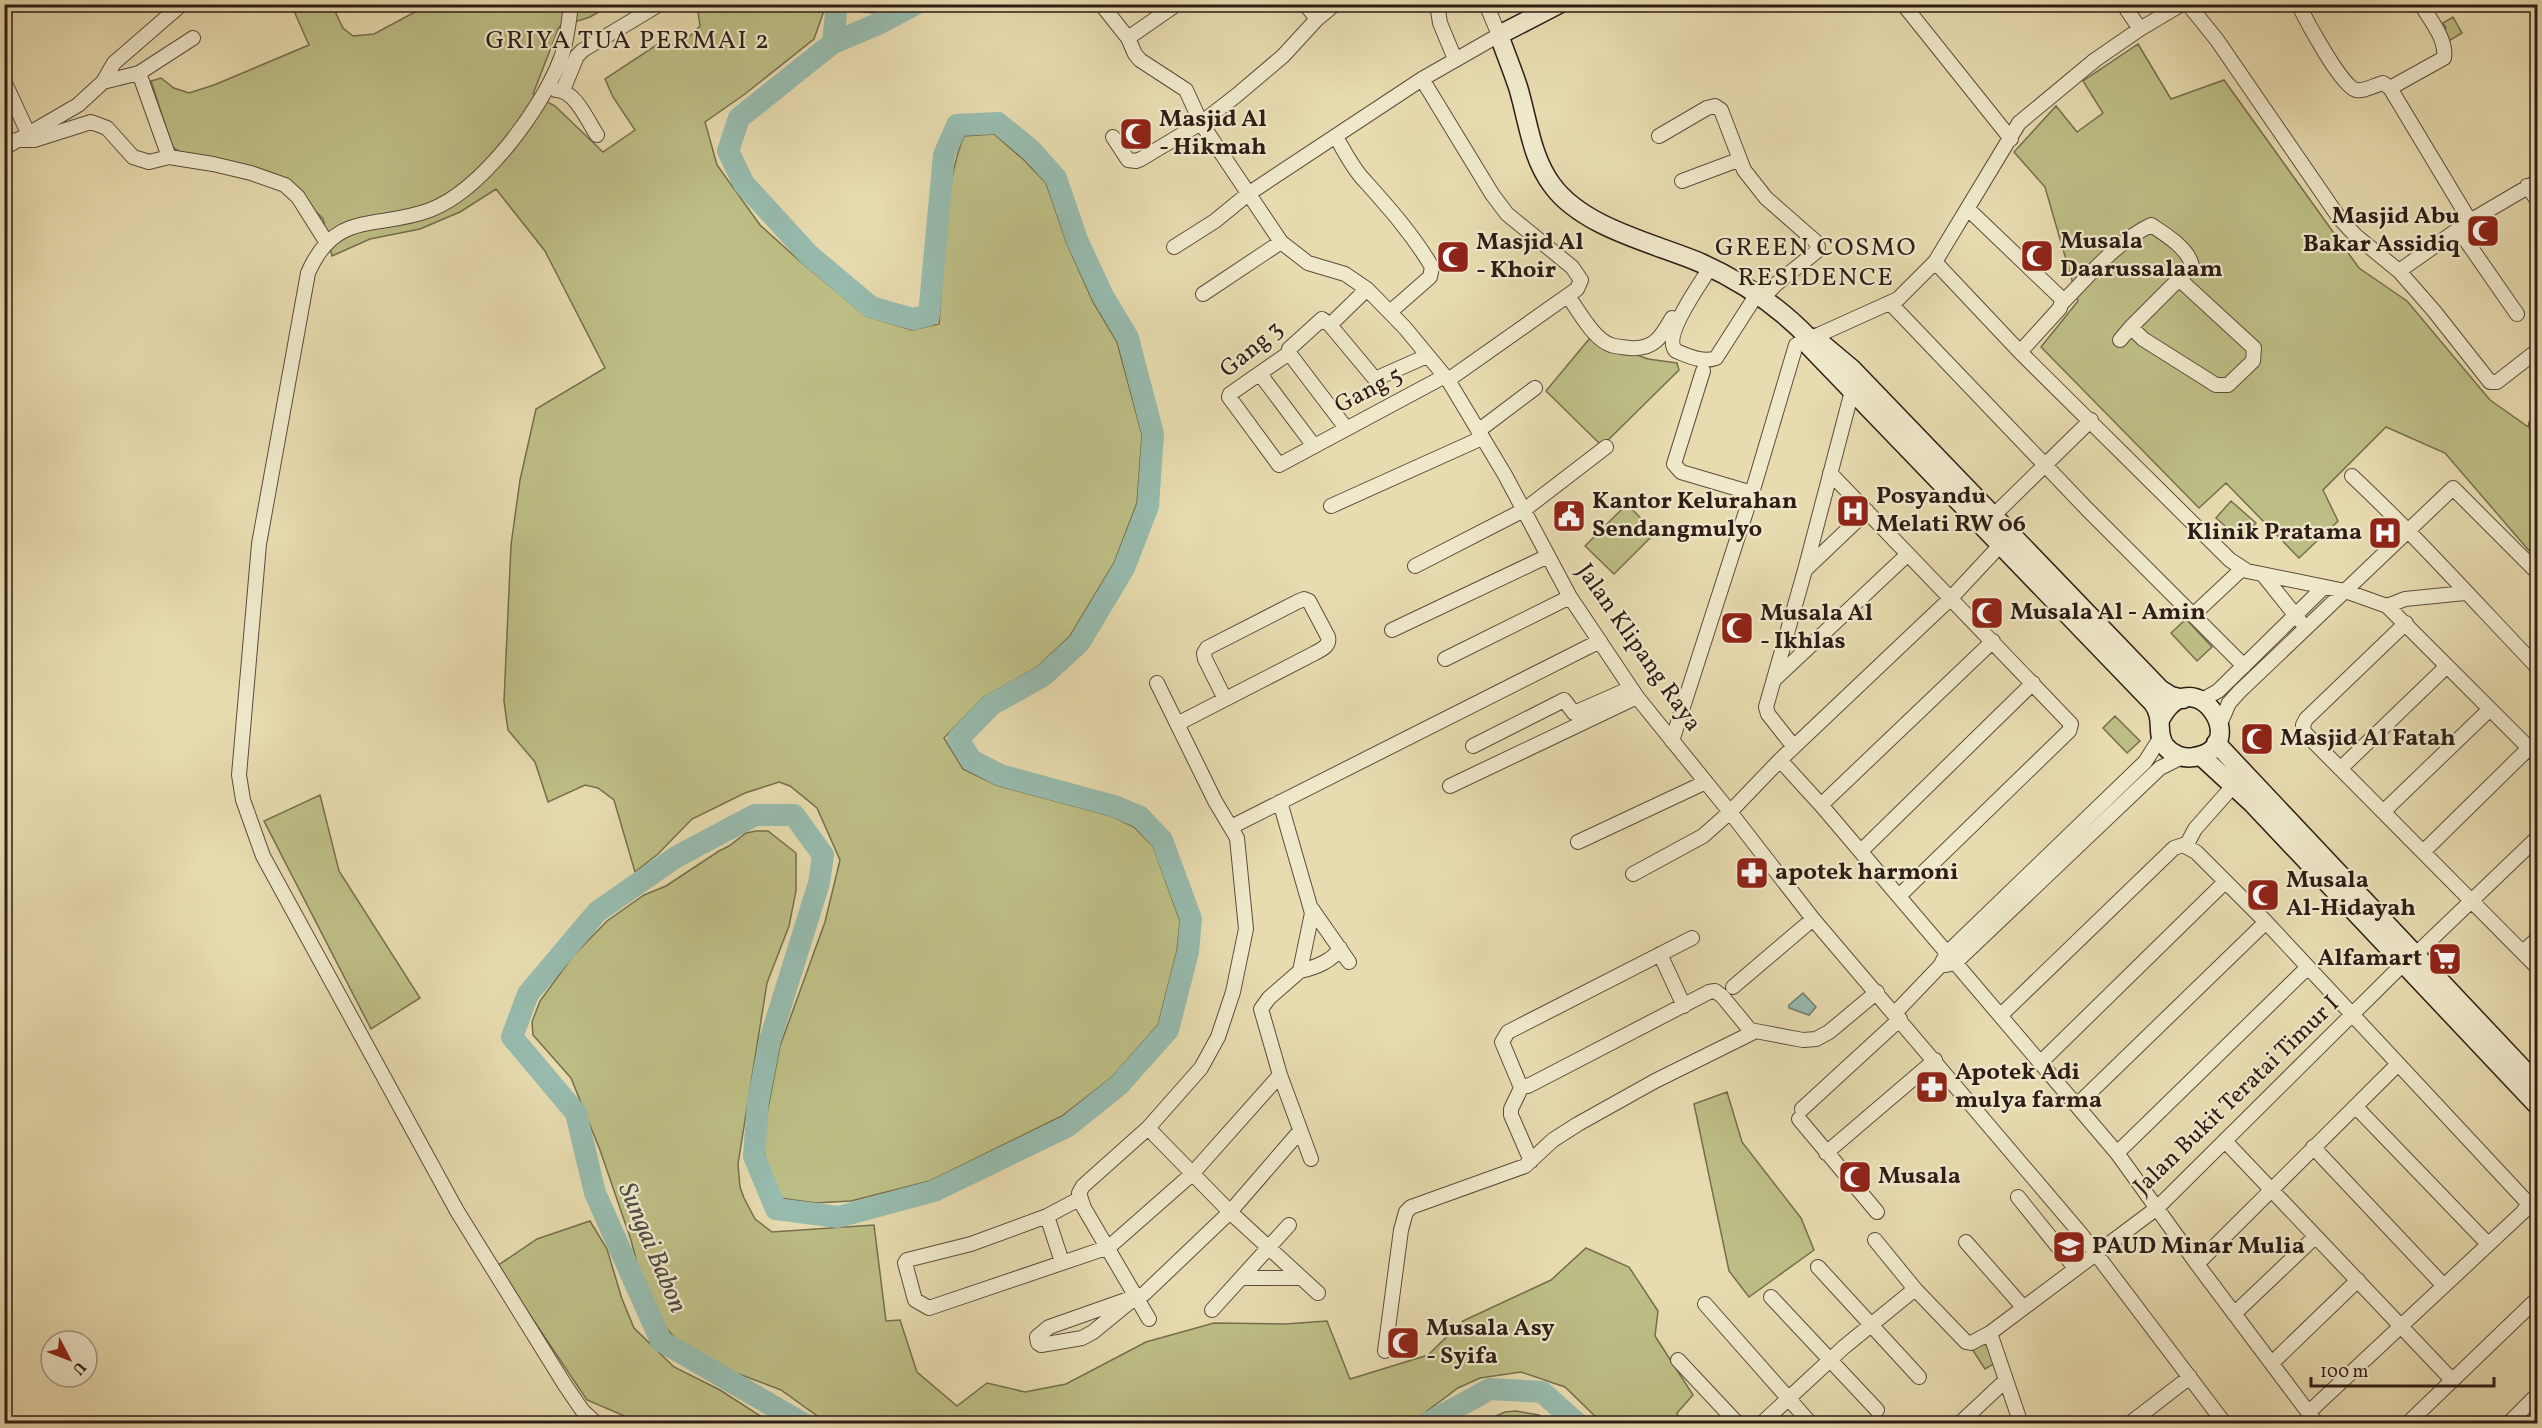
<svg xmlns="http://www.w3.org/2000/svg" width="2542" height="1428" font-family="Vollkorn,serif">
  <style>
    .green { fill: #bdbe85; stroke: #766e4e; stroke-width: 1.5 }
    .water { fill: #97bbae; stroke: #6d7c71; stroke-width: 1.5 }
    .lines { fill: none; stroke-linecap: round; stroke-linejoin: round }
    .river { stroke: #97bbae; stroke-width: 22 }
    .street-casing { stroke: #5c4c3c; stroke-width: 16 }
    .secondary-casing { stroke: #2e1d16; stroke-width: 21 }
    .street { stroke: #efe8cb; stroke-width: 14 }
    .secondary { stroke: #efe8cb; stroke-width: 18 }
    .labels { text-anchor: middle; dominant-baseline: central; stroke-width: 4.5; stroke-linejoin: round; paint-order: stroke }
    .poi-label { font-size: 24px; font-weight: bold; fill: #2e1d16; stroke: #efe8cb; text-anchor: start }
    .street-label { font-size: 24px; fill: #2e1d16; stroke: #efe8cb }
    .neighbourhood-label { font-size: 26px; letter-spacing: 1.5px; fill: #2e1d16; stroke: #efe8cb }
    .water-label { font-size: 26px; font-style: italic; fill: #4e4c44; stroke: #efe8cb }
  </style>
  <rect width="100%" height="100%" fill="#e7dbaf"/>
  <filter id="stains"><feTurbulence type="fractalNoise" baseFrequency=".00333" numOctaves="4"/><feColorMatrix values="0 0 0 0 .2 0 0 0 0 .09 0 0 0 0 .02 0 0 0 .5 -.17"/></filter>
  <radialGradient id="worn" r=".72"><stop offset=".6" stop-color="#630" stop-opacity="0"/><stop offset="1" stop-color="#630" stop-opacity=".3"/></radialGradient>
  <!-- green -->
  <path class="green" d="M294 5H332L343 28 353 36 374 34 428 5H611L590 17 559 27 533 94 555 106 603 152 635 130 613 97 605 79 667 38 676 50 700 26 697 5H826L814 39 745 94 705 122 717 165 760 225 802 263 866 316 912 330 939 324C944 267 943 186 964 136L994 134 1023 159 1046 183 1067 244 1093 302 1117 342 1142 435 1137 503 1114 563 1070 636 1036 668 984 697 944 738 963 769 996 785 1111 816 1134 827 1153 846 1180 921 1177 951 1158 1025 1112 1077 1062 1116 930 1181 851 1201 815 1203 773 1197 762 1140 780 1046 825 922 840 860 817 808 790 786 779 782 745 793 692 819 658 854 635 872 614 800 598 788 585 785 548 802 535 762 508 730 504 701 511 545 520 480 536 409 605 368 545 251 496 189 460 212 420 229 370 239 332 256 323 219 285 180 182 154 172 146 151 81 161 78 174 88 189 93 214 85 309 45 294 11Z
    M860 5V4L896 5 877 13 862 12Z
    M2453 17 2462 33 2447 42 2440 31 2446 28 2443 23Z
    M2138 44 2171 99 2224 80 2359 268 2407 301 2490 400 2527 426 2537 428V560L2445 453 2386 427 2323 490 2338 521 2299 558 2226 483 2199 508 2041 347 2078 301 2045 187 2014 152 2056 106 2077 132 2103 113 2083 81Z
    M1590 338 1648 359 1677 363 1679 370 1602 446 1546 391Z
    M2231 501 2256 523 2241 540 2216 518Z
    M1627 504 1655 533 1614 574 1585 546Z
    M2186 619 2212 647 2197 661 2171 633Z
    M2115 716 2140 741 2127 753 2103 728Z
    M320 795 339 871 420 998 371 1029 264 821Z
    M756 831H768L796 853V891L789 926 767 983 738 1164 740 1187 744 1198 755 1219 772 1232 874 1225 886 1321 900 1320 917 1372 957 1406 987 1383 1025 1392 1066 1384 1146 1342 1214 1323 1285 1324 1327 1321 1350 1379 1428 1355 1463 1321 1551 1280 1586 1248 1629 1267 1658 1311 1655 1336 1693 1395 1677 1413 1681 1423H1602L1565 1387 1521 1372 1480 1378 1458 1388 1411 1423H827L781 1390 731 1371 679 1342 662 1324 645 1294 631 1240 600 1150 571 1078 533 1035 532 1022 540 1001 573 956 607 921 644 895 666 886 719 851 729 846 746 833Z
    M1727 1092 1742 1142 1801 1218 1814 1250 1749 1297 1729 1271 1694 1104Z
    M590 1221 607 1249 622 1299 634 1328 674 1367 720 1390 771 1423H641L587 1400 497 1266 537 1239Z
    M1984 1342 1997 1362 1985 1369 1972 1349Z
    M1516 1411 1539 1415 1549 1423H1480L1505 1412Z"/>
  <!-- water -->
  <path class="water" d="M1803 993 1816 1007 1809 1015 1789 1008V1005Z"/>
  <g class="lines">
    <!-- river -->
    <path class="river" d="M833 43 878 24 916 4
      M804 1424 661 1341 595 1193 576 1113 512 1037 528 994 597 912 676 857 755 815H794L823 855 819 883 770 1040 758 1102 754 1156 776 1209 838 1217 934 1191 1068 1126 1119 1085 1168 1030 1188 952 1191 919 1162 840 1140 817 1114 806 1000 775 971 760 958 739 991 705 1043 676 1079 643 1124 568 1148 506 1153 434 1128 338 1103 296 1077 240 1056 178 1031 150 998 123 957 125 944 155 929 315 913 319 871 307 809 255 744 184 728 151 739 118 833 43 837 4
      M1426 1424 1490 1389 1542 1392 1578 1424"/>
    <!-- street casing -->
    <g class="street-casing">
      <path id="street" d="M571 4C569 22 567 41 561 58 542 109 482 190 430 210 377 230 336 209 308 273L259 544 239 775 243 800 263 856 457 1211 565 1385 582 1410 597 1424
        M1101 4 1128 38 1135 54 1140 60 1186 90 1201 123 1281 242 1308 263 1345 274 1367 289 1405 328 1448 380 1505 475 1570 597 1637 697 1730 812 1813 919 2081 1234 2225 1424
        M1305 4 1317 19
        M1437 4 1440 23 1455 59
        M1903 4 2011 139
        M2123 4 2140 29
        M2188 4 2217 40 2340 219 2356 236 2399 271 2470 221
        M2298 4C2306 20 2341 86 2356 90 2363 92 2375 85 2383 83L2390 88 2444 58C2447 39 2430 20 2421 4
        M1128 38 1177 4
        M139 73 169 157
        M1422 79 1492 194 1507 214 1572 267 1581 280 1577 289 1448 380
        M4 81 28 133
        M103 82 139 73 193 38
        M2390 88 2470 221 2538 181
        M556 90C575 90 587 120 597 135
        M563 90 577 56 583 50 660 4
        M1659 136 1707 108 1715 106 1721 110 1744 170 1766 198 1815 241 1818 247 1817 251 1775 285 1763 298
        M1113 137 1128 160 1136 161 1141 159 1201 123 1237 95 1283 56 1317 19 1335 4
        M1336 137C1345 152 1353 169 1365 181 1390 209 1413 235 1432 267L1430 277 1390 312
        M16 140H34L91 122 107 128 133 157 149 162 169 157 213 164 251 173 285 185 298 197 327 243
        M4 148 78 105 103 82 114 63 182 4
        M1682 181 1738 160
        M2527 186 2538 201
        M1968 209 2062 299 2060 308 2020 352
        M2458 229 2517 314
        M1174 247 1215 221 1248 194 1422 79 1499 35 1486 4
        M1935 262 2020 352 2230 560 2247 571 2345 591 2387 606 2405 599 2465 593
        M1710 268C1701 283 1661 337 1676 351 1689 356 1702 363 1716 358L1757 294
        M2399 271 2434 311 2490 382H2497L2538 350
        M1367 289 1330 325 1322 319 1289 349V353L1230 394 1229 397 1279 465 1445 376
        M1203 294 1281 242
        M1568 296C1578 310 1594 340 1611 345 1617 347 1624 347 1630 348 1654 350 1661 337 1672 318
        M2062 303C2089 276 2116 242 2151 225 2165 234 2189 249 2192 266L2131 327 2143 339 2216 385H2228L2253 361 2254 348 2179 279
        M1891 304 2087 509 2244 666
        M1330 325 1375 379 1427 356
        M2120 340 2131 327
        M1289 353 1346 428
        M1703 371 1674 464 1681 472 1752 493
        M1260 374 1314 446
        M2536 425 2538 423
        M1478 431 1535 388
        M1830 473 2071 724 2069 731 1899 896
        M2352 476C2417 537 2476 603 2538 668
        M1331 506 1482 438
        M1994 515 2091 420
        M1415 566 1524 510 1606 447
        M1805 570 1867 511
        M2264 576 2300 621
        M2387 606 2538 757
        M2193 615 2242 569
        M2406 623 2306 719 2303 725 2304 732 2538 968
        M1392 630 1548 556
        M1445 659 1570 597
        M1775 679 1908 554
        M2202 700 2218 691 2324 587
        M1177 724 1315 653C1322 649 1330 646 1328 637L1309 601 1304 599 1297 602 1207 648 1204 653 1205 659 1225 699
        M2220 724 2229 703 2240 691 2453 488 2538 573
        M1672 741 1752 493 1796 345 1898 299 1935 262 2019 123 2095 60 2140 29 2182 4
        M1473 746 1564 700 1574 713 1631 688
        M1794 747 1768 714 1766 707 1805 570 1852 391
        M1780 760 1821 805 2117 1153 2197 1264 2317 1424
        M2341 768 2446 667
        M1450 786 1637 697
        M1280 802 1312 913 1300 971 1269 998 1261 1009 1280 1075 1311 1159
        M1821 805 1993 641
        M2383 812 2489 710
        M1231 827 1600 641
        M1578 842 1706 782
        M2186 846 2195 829 2234 785
        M1861 851 2033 683
        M2423 852 2529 748
        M1633 874 1703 836 1730 812 1780 760 1951 598 2006 539
        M1312 909 1349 962
        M1692 938 1508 1032 1502 1042 1520 1085 1528 1086 1709 992 1715 991 1722 996 1750 1030 1803 1040 1816 1039 1829 1032 1877 992
        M2523 952 2538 938
        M1660 954 1684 1006
        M2416 954 2538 837
        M1946 965 1955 963 2160 768 2182 757
        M1300 971C1314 968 1333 961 1340 948
        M1733 987 1813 919
        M1894 1014 1940 966 1947 953 2145 762 2161 737
        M2001 1015 2174 848 2183 845 2196 852 2266 922 2526 1201 2527 1206 2523 1212 2309 1412
        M2041 1062 2225 882
        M1522 1086 1511 1109V1115L1531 1161
        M2077 1105 2266 922
        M2356 1107 2488 1244
        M1802 1109 1900 1019
        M1799 1119 1877 1212
        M1148 1128 1230 1212 1318 1293
        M2225 1141 2452 1380
        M2313 1147 2444 1286
        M1826 1153 1935 1060
        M2117 1153 2308 967
        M2018 1197 2075 1268
        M1079 1199 1047 1216 971 1244 907 1260 905 1263 915 1300 929 1308 1109 1247 1192 1174 1280 1075
        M1047 1216 1062 1262
        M1875 1240 1915 1289
        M1966 1242 2023 1307
        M2197 1264 2397 1065
        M1818 1267 1919 1377
        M1241 1278H1301
        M1137 1296 1049 1327 1037 1337 1038 1343 1041 1345 1082 1338 1093 1332 1137 1296 1144 1294 1230 1212 1300 1131
        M1771 1297 1877 1410
        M1705 1304 1811 1424
        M1212 1310 1289 1225
        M2235 1313 2315 1237
        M1149 1319 1084 1208 1079 1193 1083 1186 1148 1128 1201 1068 1218 1037 1233 992 1246 929 1237 838 1215 801 1157 683
        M1990 1333 2021 1424
        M1385 1351 1401 1230 1406 1212 1411 1207 1525 1166 1553 1140 1578 1124 1655 1081 1754 1032
        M1678 1360 1738 1424
        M2273 1362 2358 1280
        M1761 1424 1844 1347 1915 1289 1966 1342 1971 1343 1990 1333 2157 1208 2404 963
        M1959 1424 2006 1380
        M2129 1424 2190 1377
        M2407 1424 2538 1298
        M2508 1424 2538 1394"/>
    </g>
    <!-- secondary casing -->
    <g class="secondary-casing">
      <path id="secondary" d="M1559 4 1499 35C1505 52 1512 69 1518 87 1528 120 1531 157 1552 185 1583 228 1654 243 1701 263 1741 281 1778 306 1809 338H1815L1852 369 2160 689 2171 696 2183 699
        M1808 343V345L2153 703C2165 720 2155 732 2165 746 2172 755 2184 759 2194 757 2254 748 2195 657 2161 718
        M2216 743 2538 1085
        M2201 756 2253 804 2538 1106"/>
    </g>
    <!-- street -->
    <use href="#street" class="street"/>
    <!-- secondary -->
    <use href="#secondary" class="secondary"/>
  </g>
  <!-- icons -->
  <defs>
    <g id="mosque-square" transform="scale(1.725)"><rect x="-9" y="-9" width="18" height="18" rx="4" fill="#8f2418" stroke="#efe8cb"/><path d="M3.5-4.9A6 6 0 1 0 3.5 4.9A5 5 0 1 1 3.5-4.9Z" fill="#fff"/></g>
    <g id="hospital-square" transform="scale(1.725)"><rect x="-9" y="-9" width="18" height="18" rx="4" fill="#8f2418" stroke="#efe8cb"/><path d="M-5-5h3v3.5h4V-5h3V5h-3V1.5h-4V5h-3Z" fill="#fff"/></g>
    <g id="civic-square" transform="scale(1.725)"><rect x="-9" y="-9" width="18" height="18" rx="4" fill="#8f2418" stroke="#efe8cb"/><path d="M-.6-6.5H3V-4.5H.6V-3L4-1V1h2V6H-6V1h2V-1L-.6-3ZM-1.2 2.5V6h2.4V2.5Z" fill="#fff"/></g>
    <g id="pharmacy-square" transform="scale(1.725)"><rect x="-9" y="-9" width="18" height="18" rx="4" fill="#8f2418" stroke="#efe8cb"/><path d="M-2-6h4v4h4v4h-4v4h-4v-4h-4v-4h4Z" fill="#fff"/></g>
    <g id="supermarket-square" transform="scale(1.725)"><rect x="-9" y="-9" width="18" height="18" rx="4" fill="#8f2418" stroke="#efe8cb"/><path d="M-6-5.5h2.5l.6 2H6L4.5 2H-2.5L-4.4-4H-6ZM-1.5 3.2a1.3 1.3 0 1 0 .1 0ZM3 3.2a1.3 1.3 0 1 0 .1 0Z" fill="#fff"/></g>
    <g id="school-square" transform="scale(1.725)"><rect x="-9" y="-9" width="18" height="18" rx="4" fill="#8f2418" stroke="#efe8cb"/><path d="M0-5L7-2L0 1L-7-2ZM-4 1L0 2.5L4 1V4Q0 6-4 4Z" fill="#fff"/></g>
  </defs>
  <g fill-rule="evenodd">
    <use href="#mosque-square" x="1136" y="134"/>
    <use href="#mosque-square" x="2483" y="231"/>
    <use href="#mosque-square" x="2037" y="256"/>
    <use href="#mosque-square" x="1453" y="257"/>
    <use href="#hospital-square" x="1853" y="511"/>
    <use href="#civic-square" x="1569" y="516"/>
    <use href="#hospital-square" x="2385" y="533"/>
    <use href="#mosque-square" x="1987" y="613"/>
    <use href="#mosque-square" x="1737" y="628"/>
    <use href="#mosque-square" x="2257" y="739"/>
    <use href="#pharmacy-square" x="1752" y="873"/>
    <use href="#mosque-square" x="2263" y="895"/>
    <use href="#supermarket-square" x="2445" y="959"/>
    <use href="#pharmacy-square" x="1932" y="1087"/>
    <use href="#mosque-square" x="1855" y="1177"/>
    <use href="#school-square" x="2069" y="1247"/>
    <use href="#mosque-square" x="1403" y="1343"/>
  </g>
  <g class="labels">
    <!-- poi labels -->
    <g class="poi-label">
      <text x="1159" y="120">Masjid Al<tspan x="1159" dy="28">- Hikmah</tspan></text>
      <text x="2460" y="217" text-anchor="end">Masjid Abu<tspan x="2460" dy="28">Bakar Assidiq</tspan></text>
      <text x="2060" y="242">Musala<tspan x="2060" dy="28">Daarussalaam</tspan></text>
      <text x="1476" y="243">Masjid Al<tspan x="1476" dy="28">- Khoir</tspan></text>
      <text x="1876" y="497">Posyandu<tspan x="1876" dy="28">Melati RW 06</tspan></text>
      <text x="1592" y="502">Kantor Kelurahan<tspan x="1592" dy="28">Sendangmulyo</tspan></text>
      <text x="2362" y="533" text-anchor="end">Klinik Pratama</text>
      <text x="2010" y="613">Musala Al - Amin</text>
      <text x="1760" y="614">Musala Al<tspan x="1760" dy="28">- Ikhlas</tspan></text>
      <text x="2280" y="739">Masjid Al Fatah</text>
      <text x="1775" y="873">apotek harmoni</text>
      <text x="2286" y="881">Musala<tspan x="2286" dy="28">Al-Hidayah</tspan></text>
      <text x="2422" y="959" text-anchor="end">Alfamart</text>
      <text x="1955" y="1073">Apotek Adi<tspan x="1955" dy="28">mulya farma</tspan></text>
      <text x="1878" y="1177">Musala</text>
      <text x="2092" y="1247">PAUD Minar Mulia</text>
      <text x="1426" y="1329">Musala Asy<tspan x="1426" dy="28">- Syifa</tspan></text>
    </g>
    <!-- street labels -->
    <g class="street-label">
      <text transform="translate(1252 350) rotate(-40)">Gang 3</text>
      <text transform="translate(1369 391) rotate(-28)">Gang 5</text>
      <text transform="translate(1638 648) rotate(55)">Jalan Klipang Raya</text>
      <text transform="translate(2237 1096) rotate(-44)">Jalan Bukit Teratai Timur I</text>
    </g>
    <!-- neighbourhood labels -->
    <g class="neighbourhood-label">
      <text x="628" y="41">GRIYA TUA PERMAI 2</text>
      <text x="1816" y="248">GREEN COSMO<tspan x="1816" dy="30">RESIDENCE</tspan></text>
    </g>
    <!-- water labels -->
    <g class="water-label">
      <text transform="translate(652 1248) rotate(67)">Sungai Babon</text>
    </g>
  </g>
  <!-- margin -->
  <rect width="2542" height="1428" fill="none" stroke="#e7dbaf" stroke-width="24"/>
  <rect x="6" y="6" width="2530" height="1416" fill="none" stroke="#2e1d16" stroke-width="3"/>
  <rect x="12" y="12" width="2518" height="1404" fill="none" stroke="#2e1d16" stroke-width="1.5"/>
  <!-- north arrow -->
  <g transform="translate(69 1359) rotate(132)"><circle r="28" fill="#efe8cb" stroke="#a29783" stroke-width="1.5"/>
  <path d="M0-4.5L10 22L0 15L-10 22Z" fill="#8f2418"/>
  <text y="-9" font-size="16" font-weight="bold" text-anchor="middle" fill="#2e1d16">U</text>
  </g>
  <!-- scale -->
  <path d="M2311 1377v9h183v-9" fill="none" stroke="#2e1d16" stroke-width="3"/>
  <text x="2320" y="1377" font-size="18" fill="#2e1d16" stroke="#efe8cb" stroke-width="4.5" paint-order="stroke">100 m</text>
  <rect width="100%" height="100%" filter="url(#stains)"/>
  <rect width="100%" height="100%" fill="url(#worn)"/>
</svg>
